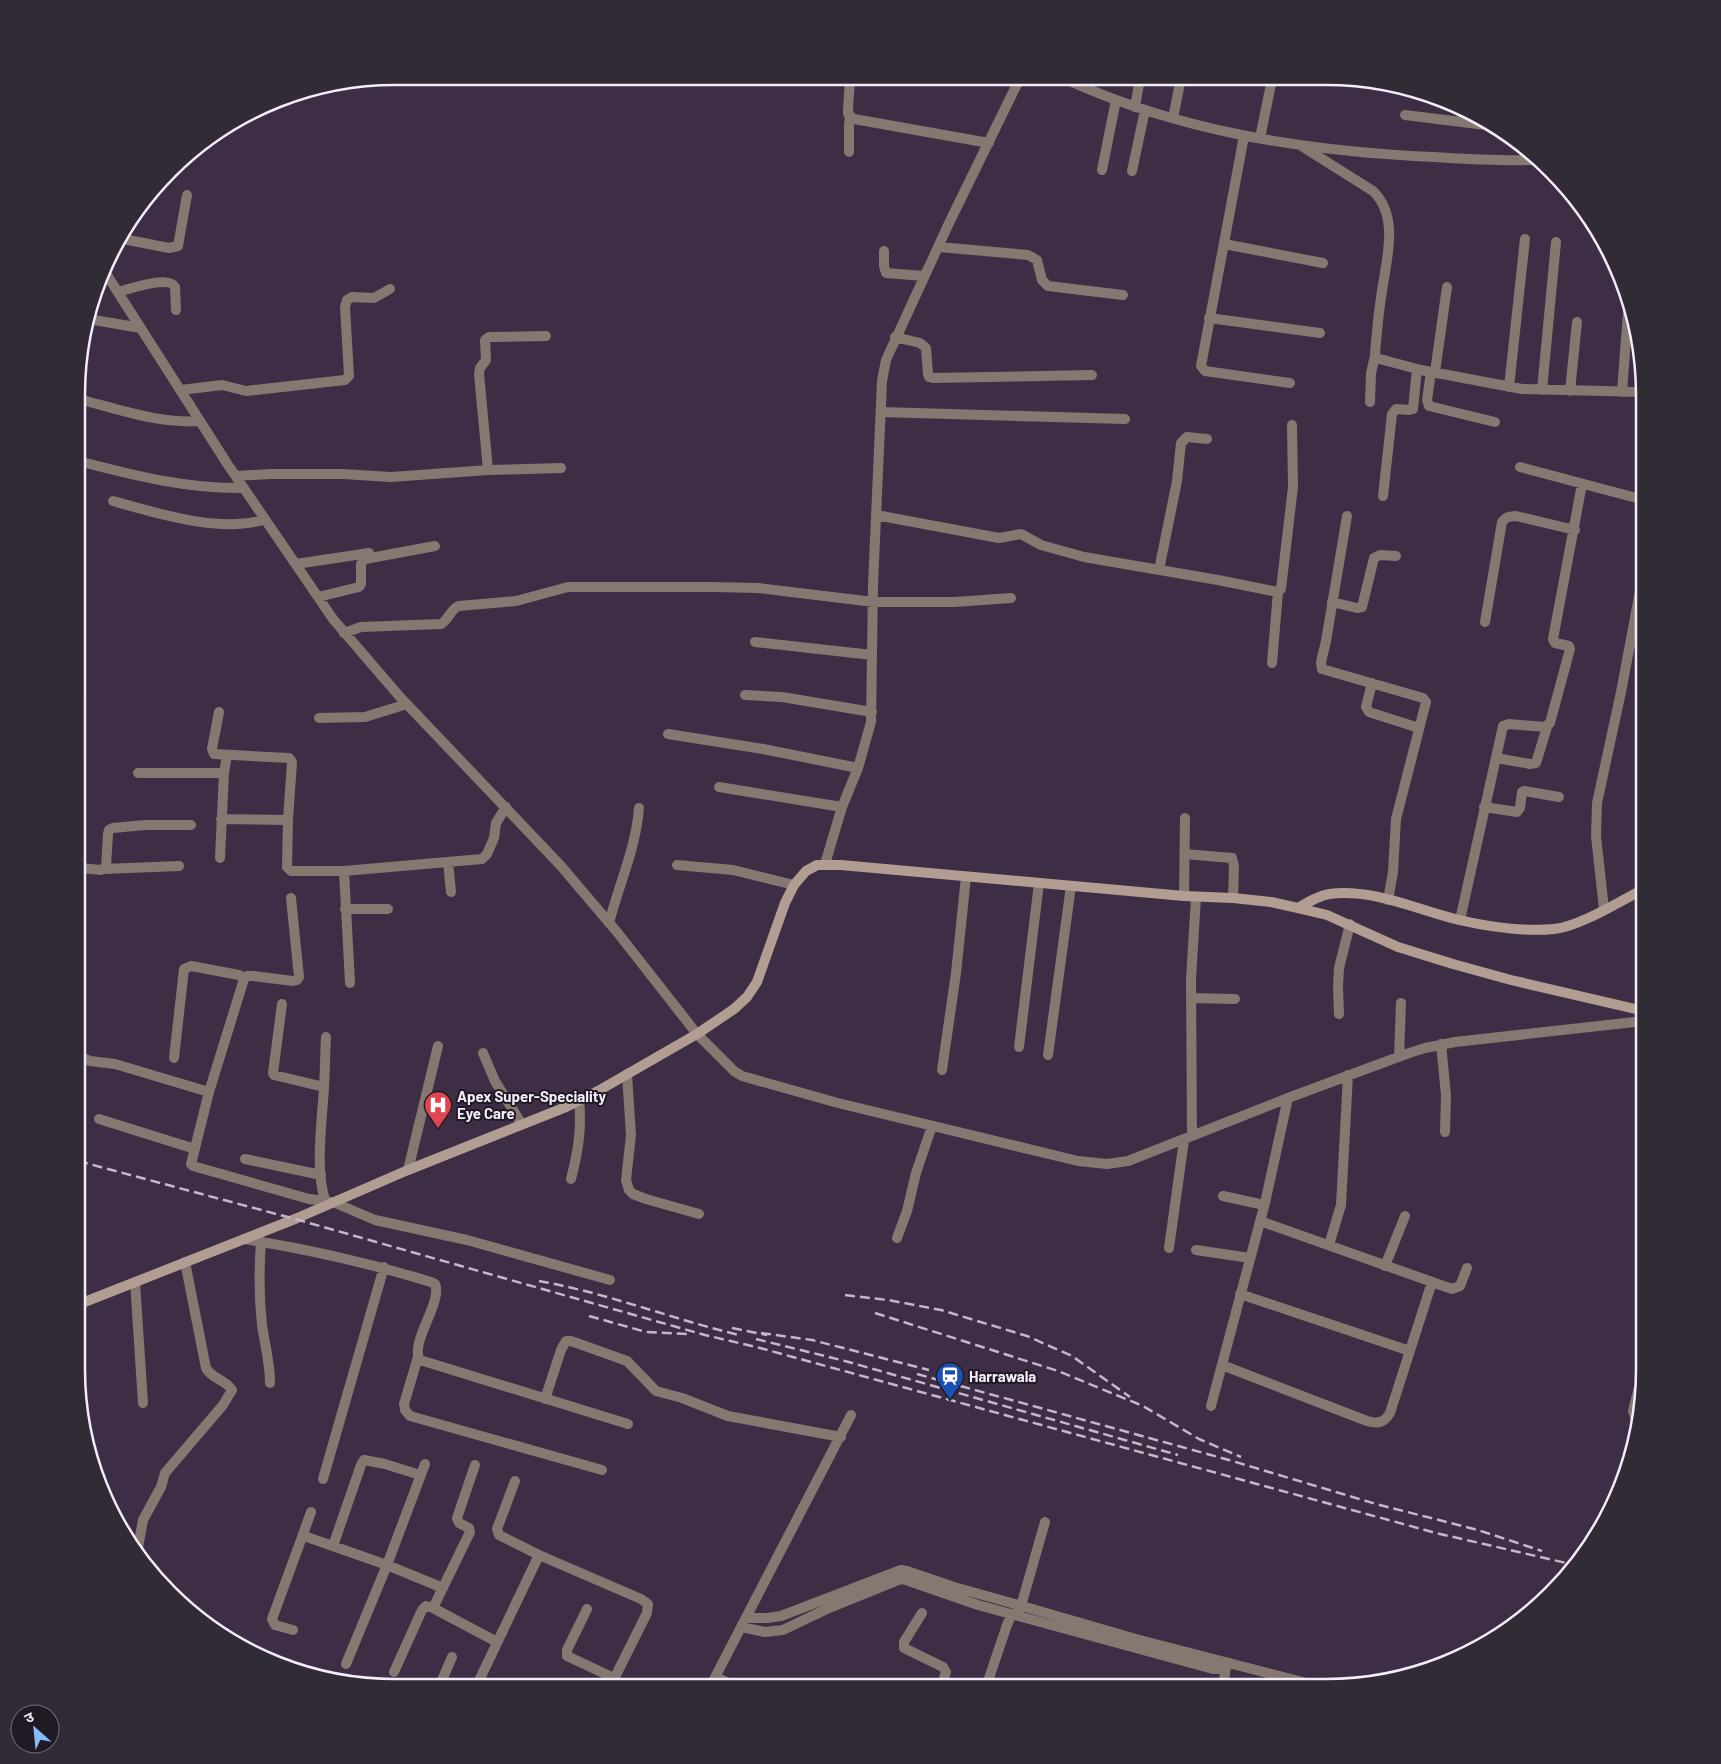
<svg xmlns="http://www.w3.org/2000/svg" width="1721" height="1764" font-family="Barlow,'Noto Sans Devanagari',sans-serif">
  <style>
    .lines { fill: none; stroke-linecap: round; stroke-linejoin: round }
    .street { stroke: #847870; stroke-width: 10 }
    .secondary { stroke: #b19d91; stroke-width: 10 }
    .rail { stroke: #c3b8c9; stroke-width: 2.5; stroke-dasharray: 10 5; stroke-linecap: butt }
    .labels { text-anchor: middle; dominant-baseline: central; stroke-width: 4; stroke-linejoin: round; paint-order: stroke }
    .poi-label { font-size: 15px; font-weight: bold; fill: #f5ecfa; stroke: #201a24; text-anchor: start }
    .rim { fill: none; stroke: #f5ecfa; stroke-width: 2.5 }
  </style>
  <rect width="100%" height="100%" fill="#3d2e45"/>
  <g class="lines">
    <!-- street -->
    <path class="street" d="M850 78 848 110V114L854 119 989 143
      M1063 78C1180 132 1306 151 1433 157 1466 159 1499 161 1532 160
      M1135 107 1140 78
      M1405 115 1494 126
      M1173 118 1181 78
      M1244 136 1201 366 1205 371 1290 383
      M1260 138 1272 79
      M1300 145 1373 191C1401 218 1385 264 1381 298 1378 316 1377 334 1375 352L1376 358 1421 370 1522 389 1644 392
      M849 152V125L850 117
      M1102 170 1116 100
      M1132 171 1145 110
      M118 238 169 248 178 246 187 195
      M1224 244 1323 263
      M939 247 1028 255 1037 260 1042 280 1048 286 1123 295
      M884 251V266L886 273 924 276
      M105 272 228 465 333 619 400 697 561 866 617 932 697 1034 734 1071 742 1076 838 1103 1078 1161 1107 1164 1128 1161 1288 1098 1409 1053 1425 1048 1455 1042 1644 1021
      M118 292C130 289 168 275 175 287L176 310
      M1209 318 1320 333
      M88 319 141 328
      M895 337 920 343 926 348 928 374 929 377 933 378 1092 375
      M1431 372 1427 400 1429 406 1495 422
      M1435 372 1447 287
      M1509 387 1525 239
      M181 390 222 385 246 391 345 380 349 376 345 307 347 300 352 297 374 298 390 289
      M1542 390 1556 242
      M1570 391 1577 322
      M1622 392 1629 299
      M82 400C121 410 160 424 200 421
      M1370 402 1371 373 1375 356
      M881 412 1125 419
      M82 462C136 476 188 489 244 488
      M1520 467 1644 500
      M488 470 479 374 480 368 486 360 485 340 489 337 546 336
      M236 476 271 474H343L391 477 488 470 561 468
      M1383 496 1392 414 1396 409 1409 410 1413 409 1417 369
      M113 501C155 513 223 534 265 519
      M876 515 999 538 1021 534 1041 545 1084 557 1218 580 1278 592 1281 589 1293 487 1292 425
      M1347 516 1326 641 1321 662 1322 669 1423 698 1426 702 1396 819 1393 872 1388 900
      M296 564 369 553
      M1159 570 1177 481 1181 443 1187 437 1207 439
      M318 597 359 587 361 584V564L365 559 435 546
      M1332 602 1357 608 1362 607 1374 558 1380 555 1396 556
      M1485 622 1502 522C1506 517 1509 516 1516 516L1575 530
      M344 633 361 627 441 624C449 620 450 609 459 606L516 601 568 587H713L758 588 874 602H955L1011 598
      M755 642 872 655
      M1272 663 1278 592
      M1372 683 1366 707 1369 712 1419 728
      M745 695 782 697 872 712
      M219 712 212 749 214 754 289 758 292 762 288 820 287 867 291 871H344L482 859 487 854 494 838 496 823 506 807
      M319 718 365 717 407 704
      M668 734 763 749 858 768
      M1496 758 1530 764 1536 763 1547 727
      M138 773H224
      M719 787 842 807
      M1484 807 1517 812 1520 808 1522 792 1524 791 1559 797
      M221 819 288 820
      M1185 854 1232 858 1234 866 1233 898
      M220 858 224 773 227 755
      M448 862 451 892
      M825 864 842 807 858 768 871 722 873 585 882 381 886 360 950 221 1020 78
      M677 865 733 870 794 885
      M80 868 101 870 106 867 108 834 109 830 113 828 145 825H191
      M104 869 179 866
      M344 871 350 983
      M1184 896 1185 818
      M291 898 299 977 297 980 293 981 253 976H247L244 979 209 1092 191 1164 193 1166 309 1199 333 1202 375 1220 467 1240 610 1280
      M345 909H388
      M1604 909 1596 836 1597 803 1621 692 1644 570
      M1460 920 1503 726 1509 724 1545 727 1550 723 1570 649 1569 646 1555 643 1553 639 1582 484
      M609 923C619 884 636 848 639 808
      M1191 998 1235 999
      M282 1004 273 1073 274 1075 324 1087
      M1339 1014 1338 986 1339 968 1350 924
      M1441 1044 1446 1095 1445 1132
      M1019 1047 1039 883
      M483 1053 495 1081 521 1123
      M1048 1055 1071 886
      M79 1056 90 1061 115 1064 209 1092
      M1399 1057 1401 1003
      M174 1058 184 969 191 966 239 975 244 979
      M942 1070 956 973 966 877
      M627 1074 631 1135 626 1180 629 1190 633 1194 646 1199 699 1214
      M99 1119 195 1149
      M1192 1136 1191 979 1196 897
      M245 1159 321 1175
      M408 1170 438 1046
      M571 1179C578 1152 582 1128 579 1100
      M1223 1196 1264 1205
      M325 1200C315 1170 322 1120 324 1088 325 1071 325 1054 326 1037
      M1260 1221 1452 1289 1460 1286 1467 1268
      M897 1238 907 1211 916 1173 932 1126
      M244 1239C308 1249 369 1263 431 1282L435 1284C443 1302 409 1343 420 1360L628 1424
      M261 1242C259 1269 259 1298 262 1325 265 1345 270 1363 270 1383
      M1329 1245 1341 1205 1348 1075
      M1169 1248 1184 1140
      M1196 1250 1250 1258
      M1385 1266 1405 1216
      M135 1282 143 1403
      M1240 1294 1410 1351
      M418 1357 404 1404 405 1410 410 1416 602 1470
      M1222 1365 1367 1421C1378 1424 1384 1423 1390 1413L1432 1282
      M545 1399 561 1350 566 1341H571L627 1361 656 1391 682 1398 728 1416 841 1437
      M1211 1406 1265 1203 1288 1098
      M1636 1420 1633 1411 1644 1367
      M323 1479 384 1267
      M515 1481 497 1529 499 1535 539 1555 641 1599 648 1604 647 1613 610 1687
      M302 1537 311 1512
      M333 1546 361 1465 364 1460 385 1464 420 1475
      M137 1553 143 1520 161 1487 165 1473 223 1405 232 1390C226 1380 212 1379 206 1368L185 1262
      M433 1608 470 1532 469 1528 459 1523 457 1518 475 1465
      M587 1609 567 1650V1656L614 1678
      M922 1613 904 1642V1648L943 1667 946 1672 941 1687
      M747 1618H767L781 1616 893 1573 901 1570 907 1571 954 1587 1015 1604 1136 1639 1322 1687
      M742 1627 765 1632 783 1630 829 1608 898 1580 903 1579 978 1605 1213 1669H1220L1230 1663
      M293 1630 275 1625 272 1619 301 1540 304 1536 387 1565 443 1588
      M346 1664 387 1565 425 1464
      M394 1672 422 1610 426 1606 433 1608 497 1642
      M716 1677 737 1687
      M439 1687 452 1657
      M476 1687 539 1555
      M710 1687 851 1415
      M986 1687 1007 1625 1010 1618 1021 1606 1045 1522
      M1223 1687 1226 1666"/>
    <!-- secondary -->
    <path class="secondary" d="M1298 908C1308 902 1318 896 1329 894 1373 888 1417 910 1459 920 1490 927 1523 932 1554 929 1579 927 1620 901 1644 889
      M77 1305 295 1219 408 1170 566 1107 598 1091 697 1034 734 1009 747 997 757 982 785 903 794 885 806 871 817 865H841L1184 896 1233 898 1271 902 1298 908 1327 915 1398 947 1453 964 1511 980 1644 1011"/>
    <!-- rail -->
    <path class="rail" d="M78 1161 295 1219 705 1335 760 1348 1436 1533 1575 1565
      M539 1281C607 1293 672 1319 739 1335
      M845 1295 888 1300 941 1310 1027 1336 1072 1356 1130 1397
      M875 1313 1058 1371 1143 1406 1199 1439 1241 1457
      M589 1316 646 1332 687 1334
      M732 1328 767 1335
      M761 1333 812 1340 929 1370
      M756 1339 845 1361 1178 1455
      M917 1374 1229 1460 1376 1504 1478 1530 1542 1551"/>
  </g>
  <!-- icons -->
  <defs>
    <g id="hospital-pin" transform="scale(1.4375)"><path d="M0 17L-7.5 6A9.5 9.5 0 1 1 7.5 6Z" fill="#e0444e" stroke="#201a24"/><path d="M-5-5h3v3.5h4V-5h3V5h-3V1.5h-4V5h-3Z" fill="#fff"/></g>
    <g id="station-pin" transform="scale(1.4375)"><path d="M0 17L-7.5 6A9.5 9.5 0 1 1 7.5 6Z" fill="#1a4fb4" stroke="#201a24"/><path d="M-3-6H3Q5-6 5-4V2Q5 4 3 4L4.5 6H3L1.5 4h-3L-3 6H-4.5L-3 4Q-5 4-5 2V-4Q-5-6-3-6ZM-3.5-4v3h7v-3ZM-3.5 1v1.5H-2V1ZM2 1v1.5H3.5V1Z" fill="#fff"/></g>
  </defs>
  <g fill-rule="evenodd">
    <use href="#hospital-pin" x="438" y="1105"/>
    <use href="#station-pin" x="950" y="1376"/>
  </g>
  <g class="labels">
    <!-- poi labels -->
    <g class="poi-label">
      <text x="457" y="1096">Apex Super-Speciality<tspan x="457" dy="17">Eye Care</tspan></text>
      <text x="969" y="1376">Harrawala</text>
    </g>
  </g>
  <!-- crop -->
  <path d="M0 0H1721V1764H0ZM395 85H1326A310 310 0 0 1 1636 395V1369A310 310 0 0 1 1326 1679H395A310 310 0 0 1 85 1369V395A310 310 0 0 1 395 85Z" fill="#312b35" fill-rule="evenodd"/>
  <path class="rim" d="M395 85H1326A310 310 0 0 1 1636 395V1369A310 310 0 0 1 1326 1679H395A310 310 0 0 1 85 1369V395A310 310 0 0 1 395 85Z"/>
  <!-- north arrow -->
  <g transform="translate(35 1729) rotate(333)"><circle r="24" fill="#201a24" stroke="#756e7a"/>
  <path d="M0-4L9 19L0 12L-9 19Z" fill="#89bafc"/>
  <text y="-8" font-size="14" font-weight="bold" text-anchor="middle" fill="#f5ecfa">उ</text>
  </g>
</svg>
